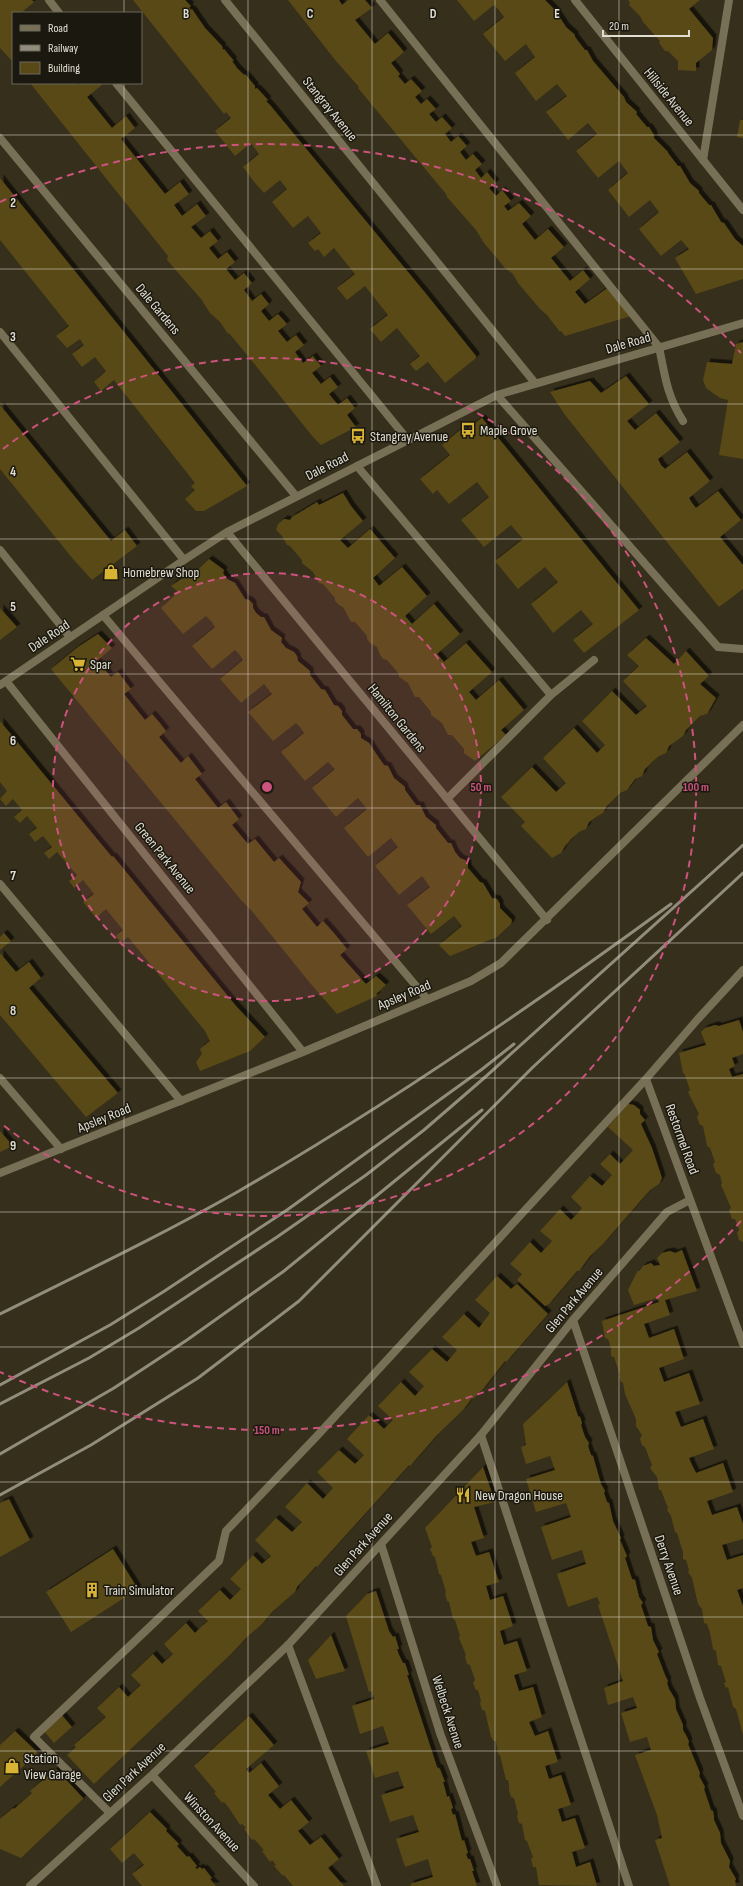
<svg xmlns="http://www.w3.org/2000/svg" width="743" height="1886" font-family="'Sofia Sans Condensed',sans-serif">
  <style>
    .building { fill: #584917; filter: url(#shadow) }
    .lines { fill: none; stroke-linecap: round; stroke-linejoin: round }
    .lane { stroke: #787056; stroke-width: 8 }
    .street { stroke: #787056; stroke-width: 8 }
    .rail { stroke: #918c7c; stroke-width: 3 }
    .grid { fill: none; stroke: #e1ddd1; stroke-width: 1; stroke-opacity: 0.55 }
    .ring { fill: none; stroke: #cb537e; stroke-width: 2; stroke-dasharray: 7 5 }
    .labels { text-anchor: middle; dominant-baseline: central; stroke-width: 3; stroke-linejoin: round; paint-order: stroke }
    .street-label { font-size: 14px; fill: #e1ddd1; stroke: #1a180f }
    .poi-label { font-size: 14px; fill: #e1ddd1; stroke: #1a180f; text-anchor: start }
    .grid-label { font-size: 13px; text-anchor: middle; font-weight: bold; fill: #e1ddd1; stroke: #1a180f; stroke-width: 3; stroke-linejoin: round; paint-order: stroke }
    .centre { fill: #cb537e; stroke: #1a180f; stroke-width: 2 }
    .ring-label { font-size: 12px; text-anchor: middle; font-weight: bold; fill: #cb537e; stroke: #1a180f; stroke-width: 3; stroke-linejoin: round; paint-order: stroke }
  </style>
  <defs>
    <filter id="shadow"><feDropShadow dx="3.5" dy="-3.5" stdDeviation="0" flood-color="#0009"/></filter>
  </defs>
  <rect width="100%" height="100%" fill="#362f1b"/>
  <!-- building -->
  <path class="building" d="M0 0H32L34 2 21 13H13V62L0 48Z
    M133 0H185L191 6 189 7 191 10 192 9 205 28 222 46 223 50 224 49 234 61H232L237 68 244 75 245 74 255 86V89L257 88 268 100 266 101 270 105 427 295 476 356V358L445 383 428 362 416 371 410 364 420 356 397 328 381 342 370 329 388 315 365 286 347 300 337 288 355 274 334 248 324 257 318 249 315 251 308 243 321 233 308 216 293 228 272 202 287 189 280 180 264 193 255 183 243 167 259 154 251 143 235 156 215 131 231 118 226 112 224 114Z
    M288 0H339L342 5 348 0H365L372 8 355 20 375 44 388 33 404 52 391 63 400 74 398 76 405 84 411 79 422 91 415 97 421 104 427 99 436 109 429 114 436 122 442 117 452 128 445 134 451 142 458 136 467 146 460 152 466 160 473 154 482 164 475 170 481 178 487 172 496 183 489 188 496 196 502 190 511 201 504 206 508 211 519 203 531 216 522 224 535 240 548 229 564 247 551 258 570 281 583 270 590 279 575 292 585 304 609 287 631 316 565 336 561 331 560 332 547 315 540 309 518 283 513 274 505 268 484 243 476 230 447 197 446 194 358 88 359 87 336 61Z
    M457 0H545L555 10 566 27 575 35V37L585 50H587L593 61 624 97 626 102 637 112 636 114 647 127H649L654 135V138L668 152V153L678 166H680L690 183 699 191V193L709 205H711L721 222 724 223 735 239 743 246V279L696 294 675 258 689 249 681 240 661 256 639 229 659 212 650 200 629 217 608 190 628 173 619 161 598 178 576 151 597 134 588 123 568 140 546 112 567 96 557 84 536 101 515 73 535 57 526 44 505 61 483 34 504 17 499 10 494 5 474 21Z
    M628 0H700L689 9 713 38 712 50 696 63V71L678 70V61L668 51H665L659 43 660 41 643 22 640 16 629 5 630 3Z
    M30 83H76L78 85 81 83H100L102 85 87 97 112 128 126 116 135 128 121 139 165 194 180 182 189 194 174 205 182 216 197 204 206 216 191 227 201 238 210 231 218 241 209 248 218 259 227 252 235 262 226 269 235 280 244 273 252 283 244 290 252 301 261 294 269 304 261 311 269 321 278 314 287 324 278 331 287 342 296 335 304 345 295 352 303 363 313 356 321 366 312 373 321 384 330 377 338 387 329 394 338 405 347 398 355 408 347 415 356 427 321 445 313 437 252 361 229 333 228 334 220 322 210 313 201 299 167 260 168 256Z
    M740 120H743V138L737 137Z
    M0 178 177 398 247 486 204 511H196L185 499 195 490 191 486 195 483 114 380 101 391 94 382 106 371 95 357 82 367 72 354 84 345 81 341 80 339 67 348 56 336 69 326 0 240Z
    M743 342V459L719 455 728 400 720 398 706 388 703 380 707 362 732 364 736 344Z
    M626 376 649 404 627 421 635 430 656 413 680 442 658 459 661 465 665 469 687 452 710 481 689 498 692 503 696 508 718 491 741 520 720 537 743 565V589L719 607 565 415 550 392 590 381 601 393Z
    M0 405 111 541 125 530 137 546 92 580 73 559 0 469Z
    M482 418 639 610 584 653 573 640 593 624 581 610 553 633 531 604 558 582 545 567 518 589 495 561 523 539 511 525 484 547 461 520 489 497 477 482 449 504 437 490 433 494 420 479 450 455 442 445 459 431 466 427 467 429Z
    M343 493 351 506 363 521 340 540 348 548 370 529 395 558 373 578 377 583 379 586 402 567 427 596 405 616 412 624 434 604 460 634 437 654 444 662 466 643 492 672 469 692 476 700 499 680 524 710 501 730 506 735 475 761 464 753V749L452 735H448L442 723 431 715V712L419 697H415L408 683 399 677V674L387 660 383 659 380 655 377 647 370 643 367 639V636L355 622H351L343 607 339 605 335 601V598L323 584 319 583 313 572 302 563V560L290 546 287 545 282 536 276 530 278 524 284 519 290 520 292 517 317 502 319 505Z
    M209 559 224 570 223 573 227 579 235 583 245 599 249 600 253 604V608L256 613 261 617H264L271 630 282 638 281 642 286 648 294 652 297 656 298 661 310 671V675L321 689 325 690 334 705 338 706 342 711V715L353 729H357L361 734V738L369 743 379 758 384 765 388 766 394 778 405 787V790L416 805H420L426 817 436 825V828L448 843H451L455 852 460 858 465 860 468 864V868L480 882 483 883 492 898 497 899 500 904V908L512 920 511 924 497 937 450 956 439 945 462 926 454 916 431 934 407 905 430 887 422 876 399 895 375 866 398 847 391 838 368 857 344 828 367 809 358 798 336 817 312 788 335 769 328 762 305 781 281 752 304 733 300 727 296 723 273 741 248 712 272 694 264 684 241 703 220 679 243 660 240 655 235 650 212 669 192 646 215 627 211 621 206 616 183 634 161 608 178 592 171 586 190 573 192 575Z
    M0 608 17 627 0 640Z
    M98 634 112 648 97 661 111 677 118 672 131 689 124 694 145 720 152 714 159 722 166 731 159 737 181 763 188 756 202 774 195 779 218 808 226 802 239 819 232 825 242 837 248 844 255 839 274 862 279 858 301 882 298 892 309 903 302 909 317 927 323 921 333 932 347 949 340 955 366 984 376 976 386 985 376 994 377 996 337 1014 310 983 251 910 241 900 51 669 78 647Z
    M646 638 674 664 686 651 709 676 700 684 716 698 707 714 700 716 686 730 683 736 669 746 666 753 659 756 652 762 645 769 642 776 635 779 627 790 620 793 606 807 603 813 596 817 589 822 586 829 579 832 572 838 565 846 561 853 552 858 521 826 525 822 501 797 532 767 556 792 566 783 543 758 574 728 597 753 605 745 582 721 612 691 636 715 647 706 623 681 639 666 627 655Z
    M0 721 97 839 112 857 113 856 236 1006 265 1037 250 1051 200 1071 196 1062 202 1054 200 1049 210 1041 205 1031 128 937 121 942 116 936 123 930 106 909 96 918 83 902 94 894 83 880 74 888 69 881 77 875 57 852 49 859 44 853 52 847 43 836 35 842 29 834 37 828 27 816 20 823 14 817 22 810 13 799 6 806 0 799 7 791 0 782Z
    M4 933 11 941 0 950V937Z
    M0 953 16 972 29 962 41 978 29 988 118 1093 86 1117 0 1015Z
    M739 1020 743 1032V1054L732 1058 735 1066 729 1069 732 1077 743 1074V1242L739 1240 737 1233 739 1230 735 1219H732L729 1210 731 1208 721 1185 722 1183 720 1175 716 1173 713 1164 715 1162 710 1148 707 1146 703 1126 700 1125 697 1117 699 1114 688 1092 690 1090 685 1075 683 1073 679 1053 706 1045 701 1032 705 1028 715 1025 719 1026Z
    M628 1104 634 1105 640 1110V1114L645 1120 641 1124 652 1148 662 1178 659 1184 650 1190 603 1244 590 1256 579 1271H577L549 1304 545 1306 517 1280 522 1274 510 1264 530 1242 541 1253 552 1241 540 1231 560 1209 571 1220 577 1214 582 1208 571 1197 590 1176 602 1186 612 1175 600 1164 610 1154 620 1164 633 1150 608 1127Z
    M0 1131 13 1146 0 1152Z
    M682 1250 697 1291 665 1300 670 1315 644 1324 649 1338 674 1329 684 1359 659 1368 664 1382 689 1373 700 1404 675 1412 681 1427 703 1419 714 1449 689 1458 692 1465 696 1473 723 1463 733 1492 707 1501 712 1515 737 1507 743 1524V1539L722 1545 727 1560 743 1555V1588L737 1590 743 1606V1735L736 1709 733 1707 728 1687 726 1688 724 1683 726 1682 721 1666 718 1665 716 1651 713 1649 710 1633 707 1624 704 1623 702 1609 698 1604 692 1578 688 1572 689 1570 686 1560 683 1559V1552L677 1533 675 1532 671 1516 667 1510 668 1508 661 1490H659L657 1477 650 1468 652 1465 645 1447 642 1445 640 1439 642 1435 636 1426V1419L625 1394 623 1383 621 1382 619 1377 620 1375 614 1357 611 1356V1348L608 1339 605 1338 602 1321 659 1302 657 1298 634 1305 628 1290 637 1272 640 1270 643 1266 651 1263 654 1266 660 1265 657 1258 662 1253 670 1251 675 1253Z
    M497 1276 511 1289 517 1284 548 1314 506 1362 505 1361 483 1389 473 1399 472 1398 463 1410 436 1436 410 1466 409 1465 317 1567 316 1566 297 1587 295 1592 273 1611 262 1624 246 1638 231 1654 94 1784 67 1755 76 1747 74 1745 106 1717 97 1708 119 1687 128 1697 141 1685 131 1675 153 1654 162 1664 173 1654 164 1644 186 1623 195 1633 201 1627 208 1621 198 1611 220 1590 230 1600 241 1589 230 1579 253 1555 262 1564 271 1556 255 1540 276 1518 292 1532 302 1522 285 1507 307 1483 323 1499 333 1488 317 1472 339 1450 355 1464 364 1455 347 1439 369 1415 384 1429 393 1420 378 1406 401 1382 415 1396 424 1386 409 1372 432 1349 447 1362 457 1350 442 1337 464 1314 479 1328 490 1313 475 1300Z
    M567 1382 578 1416 580 1417 582 1423 581 1425 585 1437 589 1443 588 1446 591 1455 593 1456 601 1484 605 1491 604 1493 607 1502 609 1503 613 1521 621 1538 620 1540 627 1556 625 1558 632 1579 635 1580 639 1597 643 1603 641 1605 648 1626 651 1627 653 1640 659 1652 657 1654 665 1675 668 1681 667 1683 669 1689 675 1699 676 1709 683 1725V1730L687 1737 689 1742 688 1744 700 1773 699 1776 705 1787 704 1789 711 1810 713 1811 714 1817V1820L720 1833 721 1843 730 1861 729 1867 736 1879 735 1881 736 1886H670L655 1840 662 1838 657 1815 635 1755 651 1750 647 1737 630 1742 621 1713 637 1708 633 1697 608 1705 604 1688 623 1681 598 1605 600 1604 597 1597 568 1607 557 1574 586 1564 582 1550 552 1560 541 1527 571 1517 566 1503 536 1512 526 1479 555 1470 550 1456 526 1464 521 1447 526 1445 523 1424Z
    M483 1467 495 1502 474 1507 484 1538 471 1542 476 1556 489 1552 499 1582 486 1586 490 1600 503 1596 513 1626 500 1631 504 1645 517 1641 527 1671 514 1675 519 1691 533 1687 542 1717 529 1722 535 1736 548 1731 558 1762 545 1766 549 1779 561 1775 571 1805 558 1809 562 1822 575 1818 585 1848 572 1852 576 1867 590 1862 597 1886 539 1885 536 1867H533L531 1859 533 1857 527 1841 525 1840 522 1824 519 1823 517 1816 518 1814 514 1798 511 1797 509 1790V1784L508 1780H506L500 1755 498 1754 496 1741H494L491 1737 485 1711 482 1710 480 1703 481 1701 478 1690H476L473 1683 475 1680 470 1665 467 1664 465 1656 466 1655 459 1638 460 1636 455 1620 453 1619 449 1602 447 1601 445 1594 446 1592 441 1575 439 1574 435 1557 433 1556 430 1549 432 1547 425 1528Z
    M9 1499 30 1540 0 1557V1503Z
    M113 1549 138 1589 71 1632 46 1592Z
    M376 1591 389 1631 393 1637 395 1636 399 1649H397L399 1655 403 1663H405L409 1675H407L408 1678 437 1767 440 1769 445 1782H443L445 1789 447 1797 449 1796 453 1808 451 1809 453 1815 455 1814 462 1841 464 1840 468 1853 466 1854 468 1859H470L474 1871H472L477 1886H411L410 1884 433 1877 428 1859 405 1867 396 1839 419 1832 413 1815 390 1822 381 1795 404 1788 398 1771 375 1778 366 1751 389 1744 383 1726 360 1734 352 1706 374 1699 372 1691 369 1692 346 1616 367 1594Z
    M331 1635 345 1671 316 1679 308 1660Z
    M61 1714 72 1727 54 1743 43 1730Z
    M249 1716 274 1745 246 1769 249 1773 261 1763 279 1786 268 1795 280 1809 291 1800 309 1822 298 1831 310 1845 321 1837 339 1859 328 1868 344 1886H293L284 1875 283 1876 274 1866 276 1865 272 1860 270 1862 262 1851 264 1850 254 1839 252 1840 244 1829 246 1828 242 1824 240 1825 229 1808 224 1802 222 1803 214 1793 216 1792 194 1766Z
    M15 1731 38 1753 0 1787V1745Z
    M56 1769 83 1798V1799L21 1858 0 1849V1819L13 1808 14 1809 32 1793 30 1791Z
    M150 1812 167 1829 166 1831 179 1844 177 1846 187 1857 189 1856 197 1866 195 1868 197 1869 200 1867 202 1869 204 1868 212 1878 210 1879 216 1886H142L132 1874 144 1865 134 1853 122 1863 110 1849Z"/>
  <g class="lines">
    <!-- lane -->
    <path class="lane" d="M49 0 59 13
      M380 0 659 347C665 376 667 396 683 421
      M116 83 408 440
      M703 160 729 0
      M0 332 184 560
      M357 466 551 695
      M103 615 427 999
      M447 799 551 695 594 660
      M0 884 181 1101
      M481 1435 629 1886
      M288 1645 377 1886
      M110 1813 34 1737 219 1561 226 1531 316 1437 646 1079"/>
    <!-- street -->
    <path class="street" d="M225 0 535 383
      M575 0 743 210
      M0 138 296 496
      M497 395 718 647 743 649
      M227 532 547 920
      M0 550 70 637
      M6 681 303 1052
      M0 685 184 560 227 532 497 395 743 323
      M743 970 697 1020 646 1079 743 1344
      M0 1078 61 1149
      M0 1173 303 1052 471 981 501 963 743 725
      M573 1320 700 1698 743 1816
      M381 1544 440 1733 497 1886
      M152 1775 254 1886
      M30 1886 152 1775 288 1645 481 1435 573 1320 667 1212 690 1200"/>
    <!-- rail -->
    <path class="rail" d="M0 1314C80 1274 162 1235 239 1191 389 1104 532 1006 671 904
      M0 1385 110 1325 163 1292 287 1210 481 1070 514 1044
      M0 1404 89 1358 139 1328 277 1237 366 1175 424 1130 483 1079 743 845
      M0 1454 114 1388 187 1340 284 1271 482 1110
      M0 1495 91 1445 198 1378 299 1301 533 1067 743 873"/>
  </g>
  <!-- grid -->
  <path class="grid" d="M124 0V13M248 0V1886M372 0V1886M495 0V1886M619 0V1886M124 83V1886M0 135H743M0 269H743M0 404H743M0 539H743M0 674H743M0 808H743M0 943H743M0 1078H743M0 1212H743M0 1347H743M0 1482H743M0 1617H743M0 1751H743"/>
  <!-- distance rings -->
  <circle cx="267" cy="787" r="214" fill="#cb537e" fill-opacity=".12"/>
  <g class="ring">
    <circle cx="267" cy="787" r="214"/>
    <path d="M3 449A429 429 0 1 1 3 1125"/>
    <path d="M741 1221A643 643 0 0 1 0 1372M0 202A643 643 0 0 1 741 353"/>
  </g>
  <!-- icons -->
  <defs>
    <g id="bus-bare" transform="scale(1.2)"><path d="M-5-6H5V4H4V6H2V4H-2V6H-4V4H-5ZM-3.5-4V0h7V-4ZM-3.5 1.2v1.5H-2V1.2ZM2 1.2v1.5H3.5V1.2Z" fill="#d9b334" stroke="#1a180f" stroke-width="2.5" paint-order="stroke"/></g>
    <g id="shop-bare" transform="scale(1.2)"><path d="M-5-2.5h2.3a2.7 3.5 0 0 1 5.4 0H5L5.5 6h-11ZM-1.5-2.5h3a1.5 2.3 0 0 0-3 0Z" fill="#d9b334" stroke="#1a180f" stroke-width="2.5" paint-order="stroke"/></g>
    <g id="supermarket-bare" transform="scale(1.2)"><path d="M-6-5.5h2.5l.6 2H6L4.5 2H-2.5L-4.4-4H-6ZM-1.5 3.2a1.3 1.3 0 1 0 .1 0ZM3 3.2a1.3 1.3 0 1 0 .1 0Z" fill="#d9b334" stroke="#1a180f" stroke-width="2.5" paint-order="stroke"/></g>
    <g id="restaurant-bare" transform="scale(1.2)"><path d="M-5-6h1v4h1v-4h1v4h1v-4h1v5L-1.5 .5V6h-2V.5L-5-1ZM5-6V6H3V1.5H1.5Q1.5-4 5-6Z" fill="#d9b334" stroke="#1a180f" stroke-width="2.5" paint-order="stroke"/></g>
    <g id="building-bare" transform="scale(1.2)"><path d="M-4-6H4V6H1V3H-1V6H-4ZM-2.5-4.3h1.7v1.8h-1.7ZM.8-4.3h1.7v1.8H.8ZM-2.5-1h1.7V.8h-1.7ZM.8-1h1.7V.8H.8Z" fill="#d9b334" stroke="#1a180f" stroke-width="2.5" paint-order="stroke"/></g>
  </defs>
  <g fill-rule="evenodd">
    <use href="#bus-bare" x="468" y="430"/>
    <use href="#bus-bare" x="358" y="436"/>
    <use href="#shop-bare" x="111" y="572"/>
    <use href="#supermarket-bare" x="78" y="664"/>
    <use href="#restaurant-bare" x="463" y="1495"/>
    <use href="#building-bare" x="92" y="1590"/>
    <use href="#shop-bare" x="12" y="1766"/>
  </g>
  <g class="labels">
    <!-- street labels -->
    <g class="street-label">
      <text transform="translate(669 97) rotate(51)">Hillside Avenue</text>
      <text transform="translate(330 109) rotate(51)">Stangray Avenue</text>
      <text transform="translate(158 309) rotate(50)">Dale Gardens</text>
      <text transform="translate(628 343) rotate(-16)">Dale Road</text>
      <text transform="translate(327 466) rotate(-27)">Dale Road</text>
      <text transform="translate(49 636) rotate(-34)">Dale Road</text>
      <text transform="translate(397 718) rotate(51)">Hamilton Gardens</text>
      <text transform="translate(165 858) rotate(51)">Green Park Avenue</text>
      <text transform="translate(404 995) rotate(-23)">Apsley Road</text>
      <text transform="translate(104 1118) rotate(-22)">Apsley Road</text>
      <text transform="translate(682 1139) rotate(70)">Restormel Road</text>
      <text transform="translate(574 1300) rotate(-50)">Glen Park Avenue</text>
      <text transform="translate(363 1544) rotate(-48)">Glen Park Avenue</text>
      <text transform="translate(669 1565) rotate(71)">Derry Avenue</text>
      <text transform="translate(448 1712) rotate(72)">Welbeck Avenue</text>
      <text transform="translate(134 1772) rotate(-43)">Glen Park Avenue</text>
      <text transform="translate(212 1822) rotate(47)">Winston Avenue</text>
    </g>
    <!-- poi labels -->
    <g class="poi-label">
      <text x="480" y="430">Maple Grove</text>
      <text x="370" y="436">Stangray Avenue</text>
      <text x="123" y="572">Homebrew Shop</text>
      <text x="90" y="664">Spar</text>
      <text x="475" y="1495">New Dragon House</text>
      <text x="104" y="1590">Train Simulator</text>
      <text x="24" y="1758">Station<tspan x="24" dy="16">View Garage</tspan></text>
    </g>
  </g>
  <g class="grid-label">
    <text x="186" y="18">B</text>
    <text x="310" y="18">C</text>
    <text x="433" y="18">D</text>
    <text x="557" y="18">E</text>
    <text x="13" y="207">2</text>
    <text x="13" y="341">3</text>
    <text x="13" y="476">4</text>
    <text x="13" y="611">5</text>
    <text x="13" y="745">6</text>
    <text x="13" y="880">7</text>
    <text x="13" y="1015">8</text>
    <text x="13" y="1150">9</text>
  </g>
  <circle cx="267" cy="787" r="6" class="centre"/>
  <g class="ring-label">
    <text x="481" y="791">50 m</text>
    <text x="696" y="791">100 m</text>
    <text x="267" y="1434">150 m</text>
  </g>
  <!-- legend -->
  <rect x="12" y="12" width="130" height="72" fill="#1a180f" stroke="#6a675d"/>
  <rect x="20" y="25" width="20" height="6" fill="#787056" stroke="#6a675d"/>
  <text x="48" y="32" font-size="12" fill="#e1ddd1">Road</text>
  <rect x="20" y="45" width="20" height="6" fill="#918c7c" stroke="#6a675d"/>
  <text x="48" y="52" font-size="12" fill="#e1ddd1">Railway</text>
  <rect x="20" y="62" width="20" height="12" fill="#584917" stroke="#6a675d"/>
  <text x="48" y="72" font-size="12" fill="#e1ddd1">Building</text>
  <!-- scale -->
  <path d="M603 30v6h86v-6" fill="none" stroke="#e1ddd1" stroke-width="2"/>
  <text x="609" y="30" font-size="12" fill="#e1ddd1" stroke="#1a180f" stroke-width="3" paint-order="stroke">20 m</text>
</svg>
